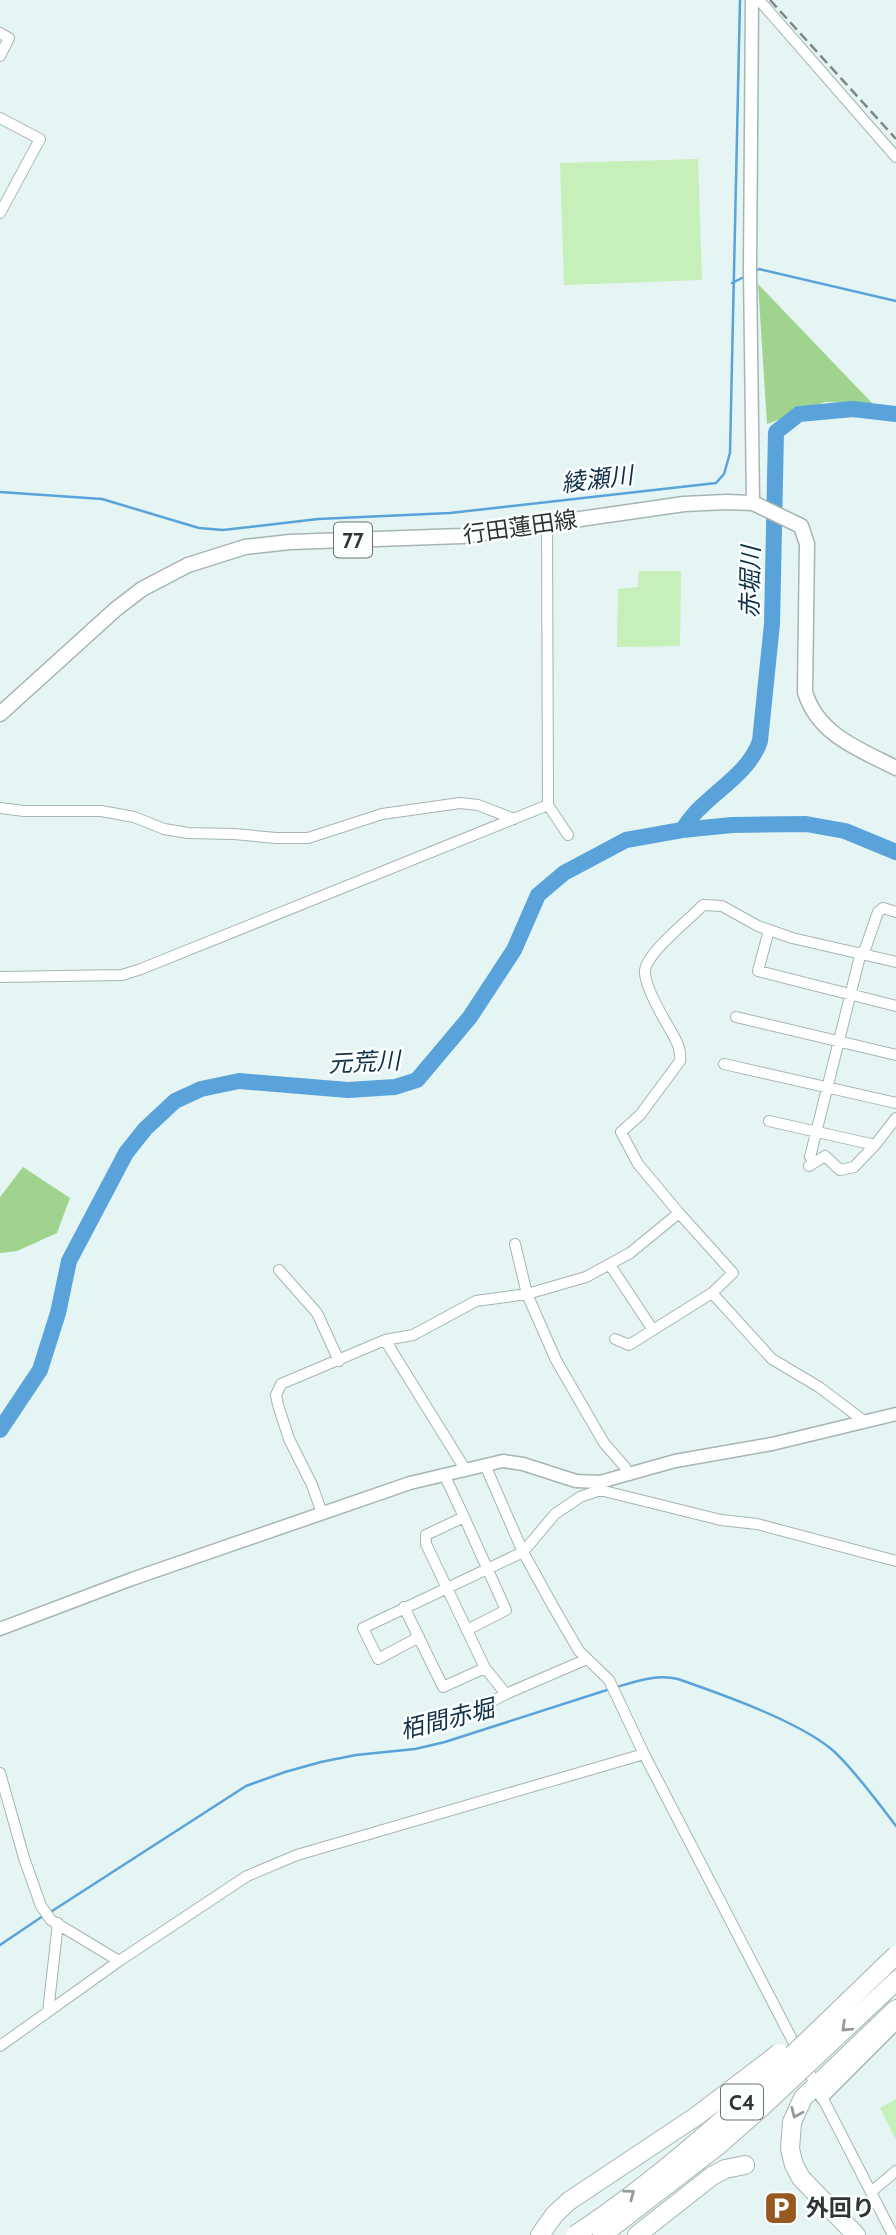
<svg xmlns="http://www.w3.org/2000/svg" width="896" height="2235" font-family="Cabin,'Noto Sans JP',sans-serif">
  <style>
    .green { fill: #c7efb9 }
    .forest { fill: #a0d48e }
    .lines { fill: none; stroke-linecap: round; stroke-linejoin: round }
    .stream { stroke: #59a3da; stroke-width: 2.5 }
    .river { stroke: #59a3da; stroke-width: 16 }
    .minor-casing { stroke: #a5b5b4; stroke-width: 12 }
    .tertiary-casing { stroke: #a5b5b4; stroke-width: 15 }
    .primary-casing { stroke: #a5b5b4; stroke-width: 17 }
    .motorway-casing { stroke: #a5b5b4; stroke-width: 20 }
    .minor { stroke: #fff; stroke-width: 10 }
    .tertiary { stroke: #fff; stroke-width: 12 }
    .primary { stroke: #fff; stroke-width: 14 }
    .motorway { stroke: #fff; stroke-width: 18 }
    .rail { stroke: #7d8886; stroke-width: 2.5; stroke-dasharray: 10 5; stroke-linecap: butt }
    .motorway-bridge-casing { stroke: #a5b5b4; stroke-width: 20; stroke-linecap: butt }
    .motorway-bridge { stroke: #fff; stroke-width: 18 }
    .oneway { stroke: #979a9a }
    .labels { text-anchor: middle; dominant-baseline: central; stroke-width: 5; stroke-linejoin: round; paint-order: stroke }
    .shield { fill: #fcffff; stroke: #6c7271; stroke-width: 2 }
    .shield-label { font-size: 21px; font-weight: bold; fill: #2f3534 }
    .street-label { font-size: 23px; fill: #2f3534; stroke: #fcffff }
    .poi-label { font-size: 23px; font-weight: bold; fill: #2f3534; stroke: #fcffff; text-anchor: start }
    .water-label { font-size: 24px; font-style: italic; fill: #113148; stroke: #fcffff }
  </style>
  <rect width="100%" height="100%" fill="#e4f5f3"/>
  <!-- green -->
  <path class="green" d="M698 159 702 280 564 285 560 163Z
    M639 571H681L680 646 617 647 618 589 638 587Z
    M896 2099V2140L880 2108Z"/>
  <!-- forest -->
  <path class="forest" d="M758 284 872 403 825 402 767 424Z
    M23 1167 70 1198 57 1233 17 1251 0 1253V1197Z"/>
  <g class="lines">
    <!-- stream -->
    <path class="stream" d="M753 272 759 269 896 301
      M732 283 744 277
      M0 492 102 499 199 528 223 530 318 519 450 513 716 483 724 474 730 453 740 0
      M617 1687C637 1681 657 1674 678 1679 721 1694 795 1720 830 1748 850 1764 880 1805 896 1826
      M49 1913 246 1786 285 1772 321 1762 356 1755 415 1749 445 1742 610 1689
      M0 1945 43 1916"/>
    <!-- river -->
    <path class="river" d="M682 830C688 822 693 814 700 808 721 787 751 769 760 741L772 624 776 432 799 414 853 409 896 414
      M0 1430 40 1370 58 1313 69 1261 126 1153 145 1129 175 1101 201 1089 239 1081 348 1090 395 1087 417 1080 470 1017 514 950 538 895 564 873 626 840 682 830 732 825 806 824 845 831 896 852"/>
    <!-- minor casing -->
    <g class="minor-casing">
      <path id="minor" d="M759 0 896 157
        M0 33 9 38 0 56
        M0 118 40 139 0 213
        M547 522 548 805 568 835
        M0 808 24 811H101L134 817 164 829 188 833 234 834 276 838H308L382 814 460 803 478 805 514 819
        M769 930 758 971 896 1006
        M863 955 878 912 883 908 896 912
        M0 977 122 975 141 969 548 805
        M736 1017 896 1055
        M724 1064 896 1103
        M769 1121 875 1145 896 1118
        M810 1157 861 952
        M809 1166 825 1156 840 1170 854 1167 875 1145
        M679 1213 638 1164 621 1132 640 1115 680 1061C682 1048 674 1037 668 1026 661 1014 644 984 645 971 646 954 685 923 698 910L703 905 722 906 758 926 792 938 896 962
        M515 1244 527 1294 556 1360 604 1443 625 1467 629 1475
        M610 1265 653 1330
        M279 1270 317 1313 339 1361
        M615 1339 629 1345 712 1293
        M385 1340 465 1469
        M485 1465 523 1552 554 1608 579 1651 609 1680 644 1754 813 2080
        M600 1484V1490L721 1520 757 1524 896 1561
        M322 1513 312 1485 289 1439 278 1405 276 1395 281 1384 385 1340 413 1335 476 1301 527 1294 586 1277 630 1253 679 1213 733 1273 712 1293 772 1359 819 1387 864 1421
        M464 1517 506 1610 467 1630
        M404 1607 443 1687 485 1668 426 1544V1535L464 1517 444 1474
        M419 1637 378 1659 363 1628 523 1552 555 1514 580 1497 600 1490
        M485 1668 506 1694
        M466 1715 506 1694 587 1659
        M0 1773 24 1858 41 1906 51 1920 119 1961
        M48 2012 58 1923
        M0 2046 119 1961 247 1876 297 1855 644 1754
        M820 2093 893 2235
        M871 2192 896 2171"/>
    </g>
    <!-- tertiary casing -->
    <g class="tertiary-casing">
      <path id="tertiary" d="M752 0 750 269 753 503
        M0 1629 132 1579 410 1483 503 1461 523 1464 576 1481 600 1482 675 1461 772 1444 896 1414
        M822 2097 896 2023"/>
    </g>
    <!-- primary casing -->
    <g class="primary-casing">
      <path id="primary" d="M0 714 116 609 142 589 188 565 245 547 290 542 462 536 684 504 726 502 753 503 801 526 807 544 805 692C818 735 859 749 896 768"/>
    </g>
    <!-- motorway casing -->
    <g class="motorway-casing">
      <path id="motorway" d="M540 2235 555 2214 569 2201 698 2115
        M637 2235 712 2176 725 2169 745 2165
        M856 2235 801 2178 794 2165 790 2149 792 2122 803 2098 896 2009"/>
    </g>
    <!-- minor -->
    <use href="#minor" class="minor"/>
    <!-- tertiary -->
    <use href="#tertiary" class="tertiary"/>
    <!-- primary -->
    <use href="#primary" class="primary"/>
    <!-- motorway -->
    <use href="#motorway" class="motorway"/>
    <!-- rail -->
    <path class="rail" d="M770 0 896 139"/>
    <!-- motorway-bridge casing -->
    <g class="motorway-bridge-casing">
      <path id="motorway-bridge" d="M698 2115 779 2053
        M575 2235C694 2156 794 2053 896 1955
        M602 2235 720 2144 763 2106 896 1981"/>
    </g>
    <!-- motorway-bridge -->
    <use href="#motorway-bridge" class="motorway-bridge"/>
  </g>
  <!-- one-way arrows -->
  <defs><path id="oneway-chevron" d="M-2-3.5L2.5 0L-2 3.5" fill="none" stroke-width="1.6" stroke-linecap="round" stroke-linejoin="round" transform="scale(1.75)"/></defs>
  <g class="oneway">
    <use href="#oneway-chevron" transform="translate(846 2027) rotate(137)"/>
    <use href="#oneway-chevron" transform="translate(796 2113) rotate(114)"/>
    <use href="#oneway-chevron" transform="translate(630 2194) rotate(-37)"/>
  </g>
  <!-- icons -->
  <defs>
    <g id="parking-square" transform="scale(1.75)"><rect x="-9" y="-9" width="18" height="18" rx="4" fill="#97591f" stroke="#fcffff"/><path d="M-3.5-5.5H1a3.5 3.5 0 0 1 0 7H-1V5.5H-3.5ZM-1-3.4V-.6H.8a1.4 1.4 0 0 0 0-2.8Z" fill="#fff"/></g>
  </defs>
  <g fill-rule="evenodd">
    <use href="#parking-square" x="781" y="2208"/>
  </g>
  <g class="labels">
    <!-- shield labels -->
    <g class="shield">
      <rect x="334" y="522.5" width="38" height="35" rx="5"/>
      <rect x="721" y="2084.5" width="42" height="35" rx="5"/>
    </g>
    <g class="shield-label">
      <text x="353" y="540">77</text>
      <text x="742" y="2102">C4</text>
    </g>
    <!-- street labels -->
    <g class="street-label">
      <text transform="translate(520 527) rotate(-8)">行田蓮田線</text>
    </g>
    <!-- poi labels -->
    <g class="poi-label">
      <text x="806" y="2208">外回り</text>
    </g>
    <!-- water labels -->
    <g class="water-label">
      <text transform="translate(597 479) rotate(-7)">綾瀬川</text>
      <text transform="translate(750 582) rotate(-89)">赤堀川</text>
      <text transform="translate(364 1062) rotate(-3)">元荒川</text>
      <text transform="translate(447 1719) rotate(-14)">栢間赤堀</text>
    </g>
  </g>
</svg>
